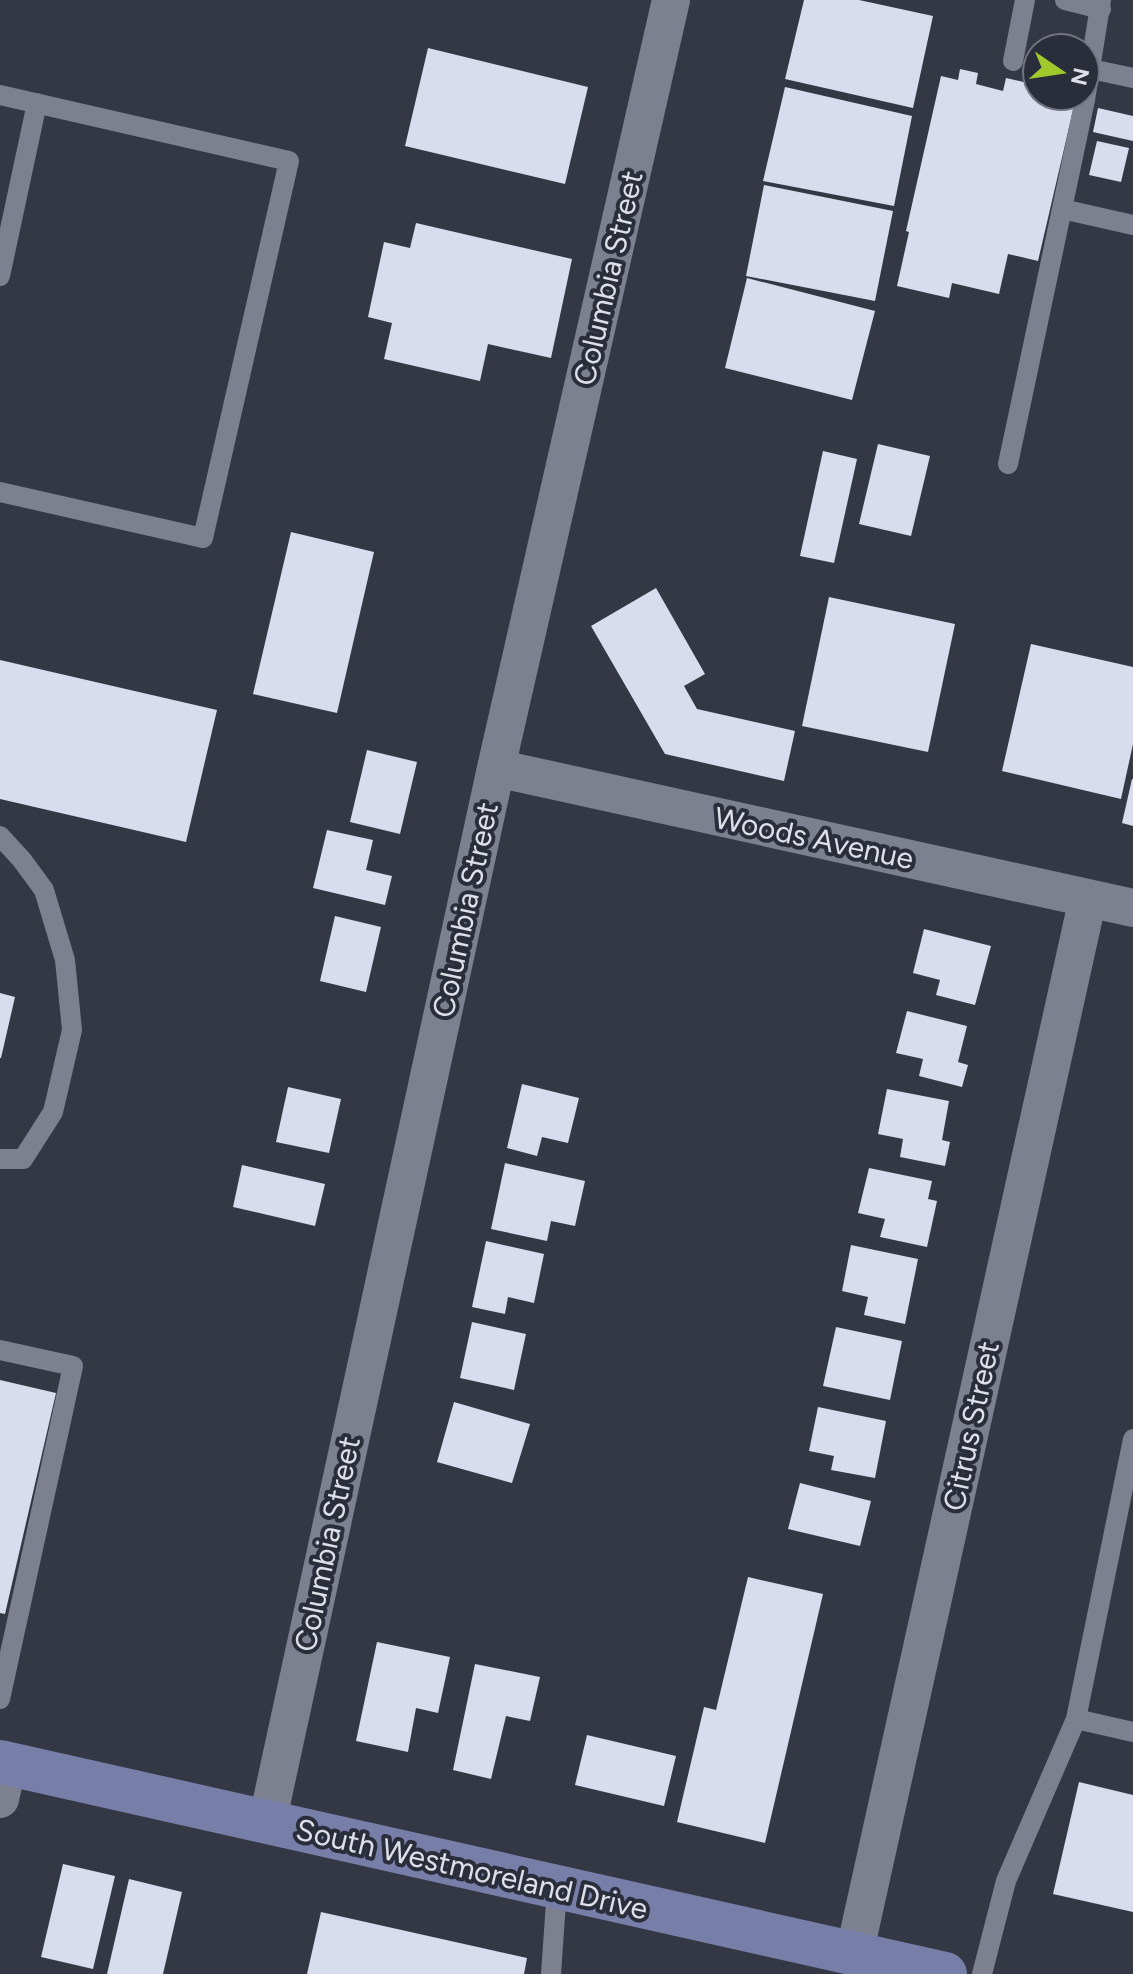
<svg xmlns="http://www.w3.org/2000/svg" width="1133" height="1974" font-family="Figtree,sans-serif">
  <style>
    .building { fill: #d8ddee }
    .lines { fill: none; stroke-linecap: round; stroke-linejoin: round }
    .lane { stroke: #7c808f; stroke-width: 20 }
    .street { stroke: #7c808f; stroke-width: 38 }
    .secondary { stroke: #777ea8; stroke-width: 44 }
    .labels { text-anchor: middle; dominant-baseline: central; stroke-width: 8; stroke-linejoin: round; paint-order: stroke }
    .street-label { font-size: 30px; fill: #dee0e9; stroke: #2a2d3a }
  </style>
  <rect width="100%" height="100%" fill="#343744"/>
  <!-- building -->
  <path class="building" d="M804 0H859L933 16 913 108 785 79Z
    M428 48 588 87 565 184 405 146Z
    M960 69 978 73 976 84 1003 91 1006 78 1037 85 1034 98 1074 106 1038 261 1008 254 999 294 952 283 949 298 897 286 909 232 906 231 941 76 958 80Z
    M785 87 912 116 894 206 763 181Z
    M1098 108 1133 116V141L1093 132Z
    M1097 141 1129 148 1121 182 1089 175Z
    M764 185 893 211 875 301 746 276Z
    M416 223 572 259 551 358 488 344 480 381 384 359 392 323 368 317 384 242 410 248Z
    M747 278 875 311 852 400 725 368Z
    M878 444 930 456 911 536 859 524Z
    M823 451 857 459 834 563 800 556Z
    M291 532 374 552 337 713 253 694Z
    M656 588 705 674 684 686 697 709 795 731 784 781 665 754 591 626Z
    M829 597 955 624 928 752 802 726Z
    M1031 644 1133 667V744L1121 799 1002 771Z
    M0 660 217 710 186 842 0 799Z
    M367 750 417 762 400 834 350 822Z
    M1132 779H1133V826L1122 823Z
    M327 830 373 840 366 870 392 876 385 905 313 888Z
    M335 916 381 927 366 992 320 981Z
    M924 929 991 946 975 1005 936 995 940 980 913 973Z
    M0 993 15 997 1 1058H0Z
    M907 1011 967 1026 958 1062 968 1065 962 1087 919 1076 923 1059 896 1053Z
    M522 1084 579 1098 568 1143 542 1137 537 1156 507 1148Z
    M288 1087 341 1099 329 1153 276 1142Z
    M887 1089 949 1101 942 1140 950 1142 945 1166 900 1157 903 1139 878 1134Z
    M505 1163 585 1181 575 1226 551 1221 547 1241 491 1229Z
    M242 1165 325 1184 315 1226 233 1207Z
    M869 1168 932 1181 928 1199 937 1201 927 1247 880 1237 885 1219 858 1213Z
    M486 1241 544 1254 534 1303 508 1297 505 1314 472 1307Z
    M851 1245 918 1259 905 1324 864 1315 868 1297 842 1291Z
    M472 1322 526 1334 514 1390 460 1378Z
    M836 1327 902 1341 890 1400 823 1386Z
    M0 1380 56 1393 5 1614 0 1613Z
    M454 1402 530 1424 512 1483 437 1462Z
    M818 1407 886 1421 875 1478 831 1470 834 1456 809 1451Z
    M800 1483 871 1501 860 1546 788 1529Z
    M748 1577 823 1594 765 1843 677 1822 704 1707 716 1710Z
    M377 1642 450 1657 438 1713 416 1708 408 1752 356 1741Z
    M475 1664 540 1677 530 1721 506 1716 491 1779 453 1770Z
    M587 1735 676 1756 664 1806 575 1785Z
    M1079 1782 1133 1795V1912L1053 1894Z
    M63 1864 115 1876 93 1969 41 1957Z
    M129 1879 182 1892 163 1974H107Z
    M321 1912 527 1958 524 1974H307Z"/>
  <g class="lines">
    <!-- lane -->
    <path class="lane" d="M1065 0 1101 9
      M1013 61 1025 0
      M1091 69 1133 78
      M0 95 289 161 203 538 0 492
      M1062 209 1133 225
      M0 276 37 103
      M1008 464 1085 100 1101 0
      M0 836 22 860 44 890 65 960 72 1030 53 1112 23 1159H0
      M0 1350 73 1366 0 1699
      M1076 1719 1133 1732
      M551 1974 557 1888
      M982 1974 1006 1881 1076 1719 1133 1439"/>
    <!-- street -->
    <path class="street" d="M496 768 1133 908
      M0 1799 8 1764
      M267 1823 496 768 671 0
      M854 1955 1088 898"/>
    <!-- secondary -->
    <path class="secondary" d="M0 1762 945 1974"/>
  </g>
  <g class="labels">
    <!-- street labels -->
    <g class="street-label">
      <text transform="translate(608 278) rotate(-77)">Columbia Street</text>
      <text transform="translate(814 838) rotate(12)">Woods Avenue</text>
      <text transform="translate(465 910) rotate(-78)">Columbia Street</text>
      <text transform="translate(971 1426) rotate(-78)">Citrus Street</text>
      <text transform="translate(327 1544) rotate(-78)">Columbia Street</text>
      <text transform="translate(472 1869) rotate(13)">South Westmoreland Drive</text>
    </g>
  </g>
  <!-- north arrow -->
  <g transform="translate(1061 72) rotate(103)"><circle r="38" fill="#2a2d3a" stroke="#727580" stroke-width="2"/>
  <path d="M0-6L14 30L0 20L-14 30Z" fill="#a0c92c"/>
  <text y="-12" font-size="22" font-weight="bold" text-anchor="middle" fill="#dee0e9">N</text>
  </g>
</svg>
